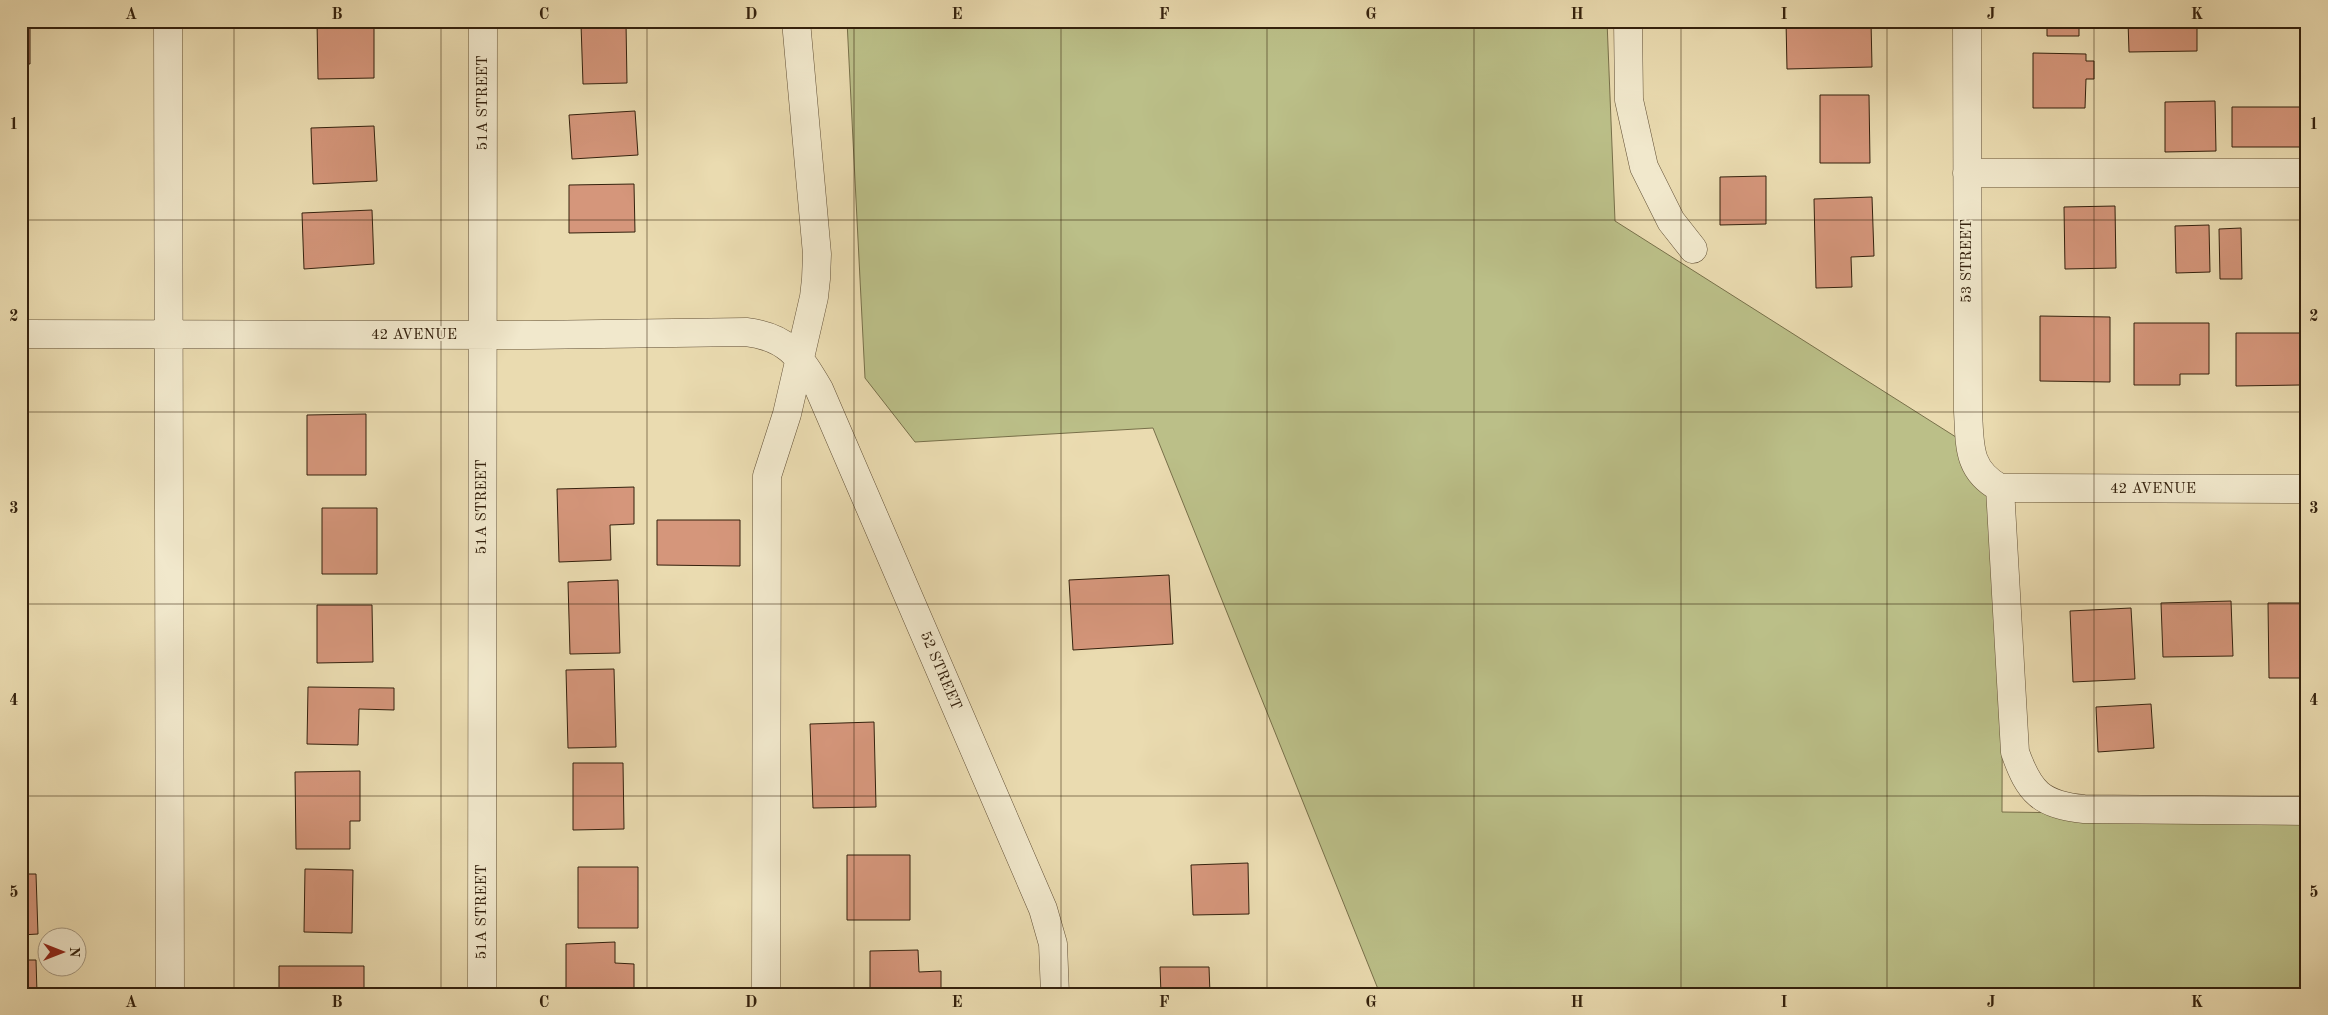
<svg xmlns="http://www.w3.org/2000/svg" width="2328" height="1015" font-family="'Old Standard TT',serif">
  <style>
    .green { fill: #bbbf88; stroke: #78704a }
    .building { fill: #d5967b; stroke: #34210d }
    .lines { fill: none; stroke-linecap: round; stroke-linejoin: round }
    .minor-casing { stroke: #625036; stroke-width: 29 }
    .minor { stroke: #f1e8cc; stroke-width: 28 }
    .grid { fill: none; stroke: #34210d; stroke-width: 1; stroke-opacity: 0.55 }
    .labels { text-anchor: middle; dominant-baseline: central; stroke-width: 4; stroke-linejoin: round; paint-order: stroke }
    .street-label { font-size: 15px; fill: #34210d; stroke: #f1e8cc }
    .neatline { fill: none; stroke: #34210d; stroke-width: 2 }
    .grid-label { font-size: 16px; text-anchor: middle; font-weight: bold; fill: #34210d }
  </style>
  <rect width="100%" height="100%" fill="#eadbb0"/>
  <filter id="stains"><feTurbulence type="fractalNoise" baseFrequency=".004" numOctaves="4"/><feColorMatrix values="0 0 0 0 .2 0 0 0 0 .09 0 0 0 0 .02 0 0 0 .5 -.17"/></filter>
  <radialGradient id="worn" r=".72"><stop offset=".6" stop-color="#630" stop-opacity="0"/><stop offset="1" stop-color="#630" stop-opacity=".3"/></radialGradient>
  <!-- green -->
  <path class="green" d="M847 21H1607L1615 221 1959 439 2003 485 2002 812 2307 816V994H1380L1153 428 915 442 865 378Z"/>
  <!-- building -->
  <path class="building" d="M21 21H30V64H21Z
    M317 21H374V78L318 79Z
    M1786 21H1871L1872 67 1787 69Z
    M2047 21H2079V36H2047Z
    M2128 21H2197V51L2129 52Z
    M2228 21H2295V23H2228Z
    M626 23 627 83 583 84 581 24Z
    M2033 53 2086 54V61H2094V79H2086L2085 108H2033Z
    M1820 95H1869L1870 163H1820Z
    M2215 101 2216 151 2165 152V102Z
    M2232 107H2307V147H2232Z
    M635 111 638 155 572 159 569 115Z
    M374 126 377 181 313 184 311 128Z
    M1766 176V224L1720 225V177Z
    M634 184 635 232 569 233V185Z
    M1872 197 1874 256 1851 257 1852 287 1816 288 1814 199Z
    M2115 206 2116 268 2065 269 2064 207Z
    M21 207H24L26 238 21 237Z
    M372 210 374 264 304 269 302 213Z
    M2209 225 2210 272 2176 273 2175 226Z
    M2241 228 2242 279H2220L2219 229Z
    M2040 316 2110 317V382L2040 381Z
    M2134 323H2209V374H2180V385H2134Z
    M2236 333H2300V385L2236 386Z
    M366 414V475H307V415Z
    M634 487V524L610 525 611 560 559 562 557 489Z
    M21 492H26L25 571H21Z
    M322 508H377V574H322Z
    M657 520H740V566L657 565Z
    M1169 575 1173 644 1073 650 1069 580Z
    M618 580 620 653 570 654 568 582Z
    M21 588H25L27 655H21Z
    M2231 601 2233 656 2163 657 2161 603Z
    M2268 603H2307V678H2269Z
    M317 605H372L373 662 317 663Z
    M2131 608 2135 679 2073 682 2070 611Z
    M614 669 616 747 568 748 566 670Z
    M21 676H23L24 752H21Z
    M308 687 394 688V710L359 709 358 745 307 744Z
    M2151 704 2154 748 2098 752 2096 707Z
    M874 722 876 807 813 808 810 724Z
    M573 763H623L624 829 573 830Z
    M360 771V821H350V849H296L295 772Z
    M21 775H22L24 838H21Z
    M847 855H910V920H847Z
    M1248 863 1249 914 1193 915 1191 865Z
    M578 867H638V928H578Z
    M305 869 353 870 352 933 304 932Z
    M21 874H36L38 934 21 935Z
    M615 942V963L634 964V994H566V944Z
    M918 950 919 972 941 971V994H870V951Z
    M21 960H36L37 993H21Z
    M279 966H364V994H279Z
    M1160 967H1209L1210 994H1161Z"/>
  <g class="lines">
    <!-- minor casing -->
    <g class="minor-casing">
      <path id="minor" d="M168 21 170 994
        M1628 21 1629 100 1644 167 1671 221 1693 249
        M1967 21 1968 411C1970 445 1967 470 2000 488L2307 489
        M1967 173H2307
        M21 334 530 335 746 332C787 337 799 355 819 389L1043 909 1053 944 1055 994
        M2000 488 2015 752C2029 792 2041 805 2084 809L2307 811
        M482 994 483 21
        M766 994 767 476 787 414 814 297 816 279 817 254 796 21"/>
    </g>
    <!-- minor -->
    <use href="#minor" class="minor"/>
  </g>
  <!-- grid -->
  <path class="grid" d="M234 21V994M441 21V994M647 21V994M854 21V994M1061 21V994M1267 21V994M1474 21V994M1681 21V994M1887 21V994M2094 21V994M21 220H2307M21 412H2307M21 604H2307M21 796H2307"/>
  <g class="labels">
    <!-- street labels -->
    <g class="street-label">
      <text transform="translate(483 103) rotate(-90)">51A STREET</text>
      <text transform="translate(1967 261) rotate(-90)">53 STREET</text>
      <text x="414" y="335">42 AVENUE</text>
      <text x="2153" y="489">42 AVENUE</text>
      <text transform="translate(482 507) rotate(-90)">51A STREET</text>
      <text transform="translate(940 671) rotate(67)">52 STREET</text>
      <text transform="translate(482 912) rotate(-90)">51A STREET</text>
    </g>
  </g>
  <!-- margin -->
  <rect width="2328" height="1015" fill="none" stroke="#eadbb0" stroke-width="55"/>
  <!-- north arrow -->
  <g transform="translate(62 952) rotate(90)"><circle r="24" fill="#f1e8cc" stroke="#a59880"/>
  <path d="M0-4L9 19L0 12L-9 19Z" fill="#8f2418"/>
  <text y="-8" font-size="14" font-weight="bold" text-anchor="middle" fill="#34210d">N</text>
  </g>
  <rect x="28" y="28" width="2272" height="960" class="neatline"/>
  <g class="grid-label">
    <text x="131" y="19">A</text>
    <text x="337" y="19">B</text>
    <text x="544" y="19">C</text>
    <text x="751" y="19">D</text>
    <text x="957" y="19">E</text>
    <text x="1164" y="19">F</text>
    <text x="1371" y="19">G</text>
    <text x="1577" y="19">H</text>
    <text x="1784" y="19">I</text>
    <text x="1991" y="19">J</text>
    <text x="2197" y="19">K</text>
    <text x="14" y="129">1</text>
    <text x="2314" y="129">1</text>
    <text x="14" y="321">2</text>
    <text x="2314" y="321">2</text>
    <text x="14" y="513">3</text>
    <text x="2314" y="513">3</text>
    <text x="14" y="705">4</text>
    <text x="2314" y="705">4</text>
    <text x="14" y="897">5</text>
    <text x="2314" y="897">5</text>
    <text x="131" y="1007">A</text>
    <text x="337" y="1007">B</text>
    <text x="544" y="1007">C</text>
    <text x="751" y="1007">D</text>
    <text x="957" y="1007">E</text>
    <text x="1164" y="1007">F</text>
    <text x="1371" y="1007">G</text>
    <text x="1577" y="1007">H</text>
    <text x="1784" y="1007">I</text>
    <text x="1991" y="1007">J</text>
    <text x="2197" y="1007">K</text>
  </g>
  <rect width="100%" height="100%" filter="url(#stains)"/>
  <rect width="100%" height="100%" fill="url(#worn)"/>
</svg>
